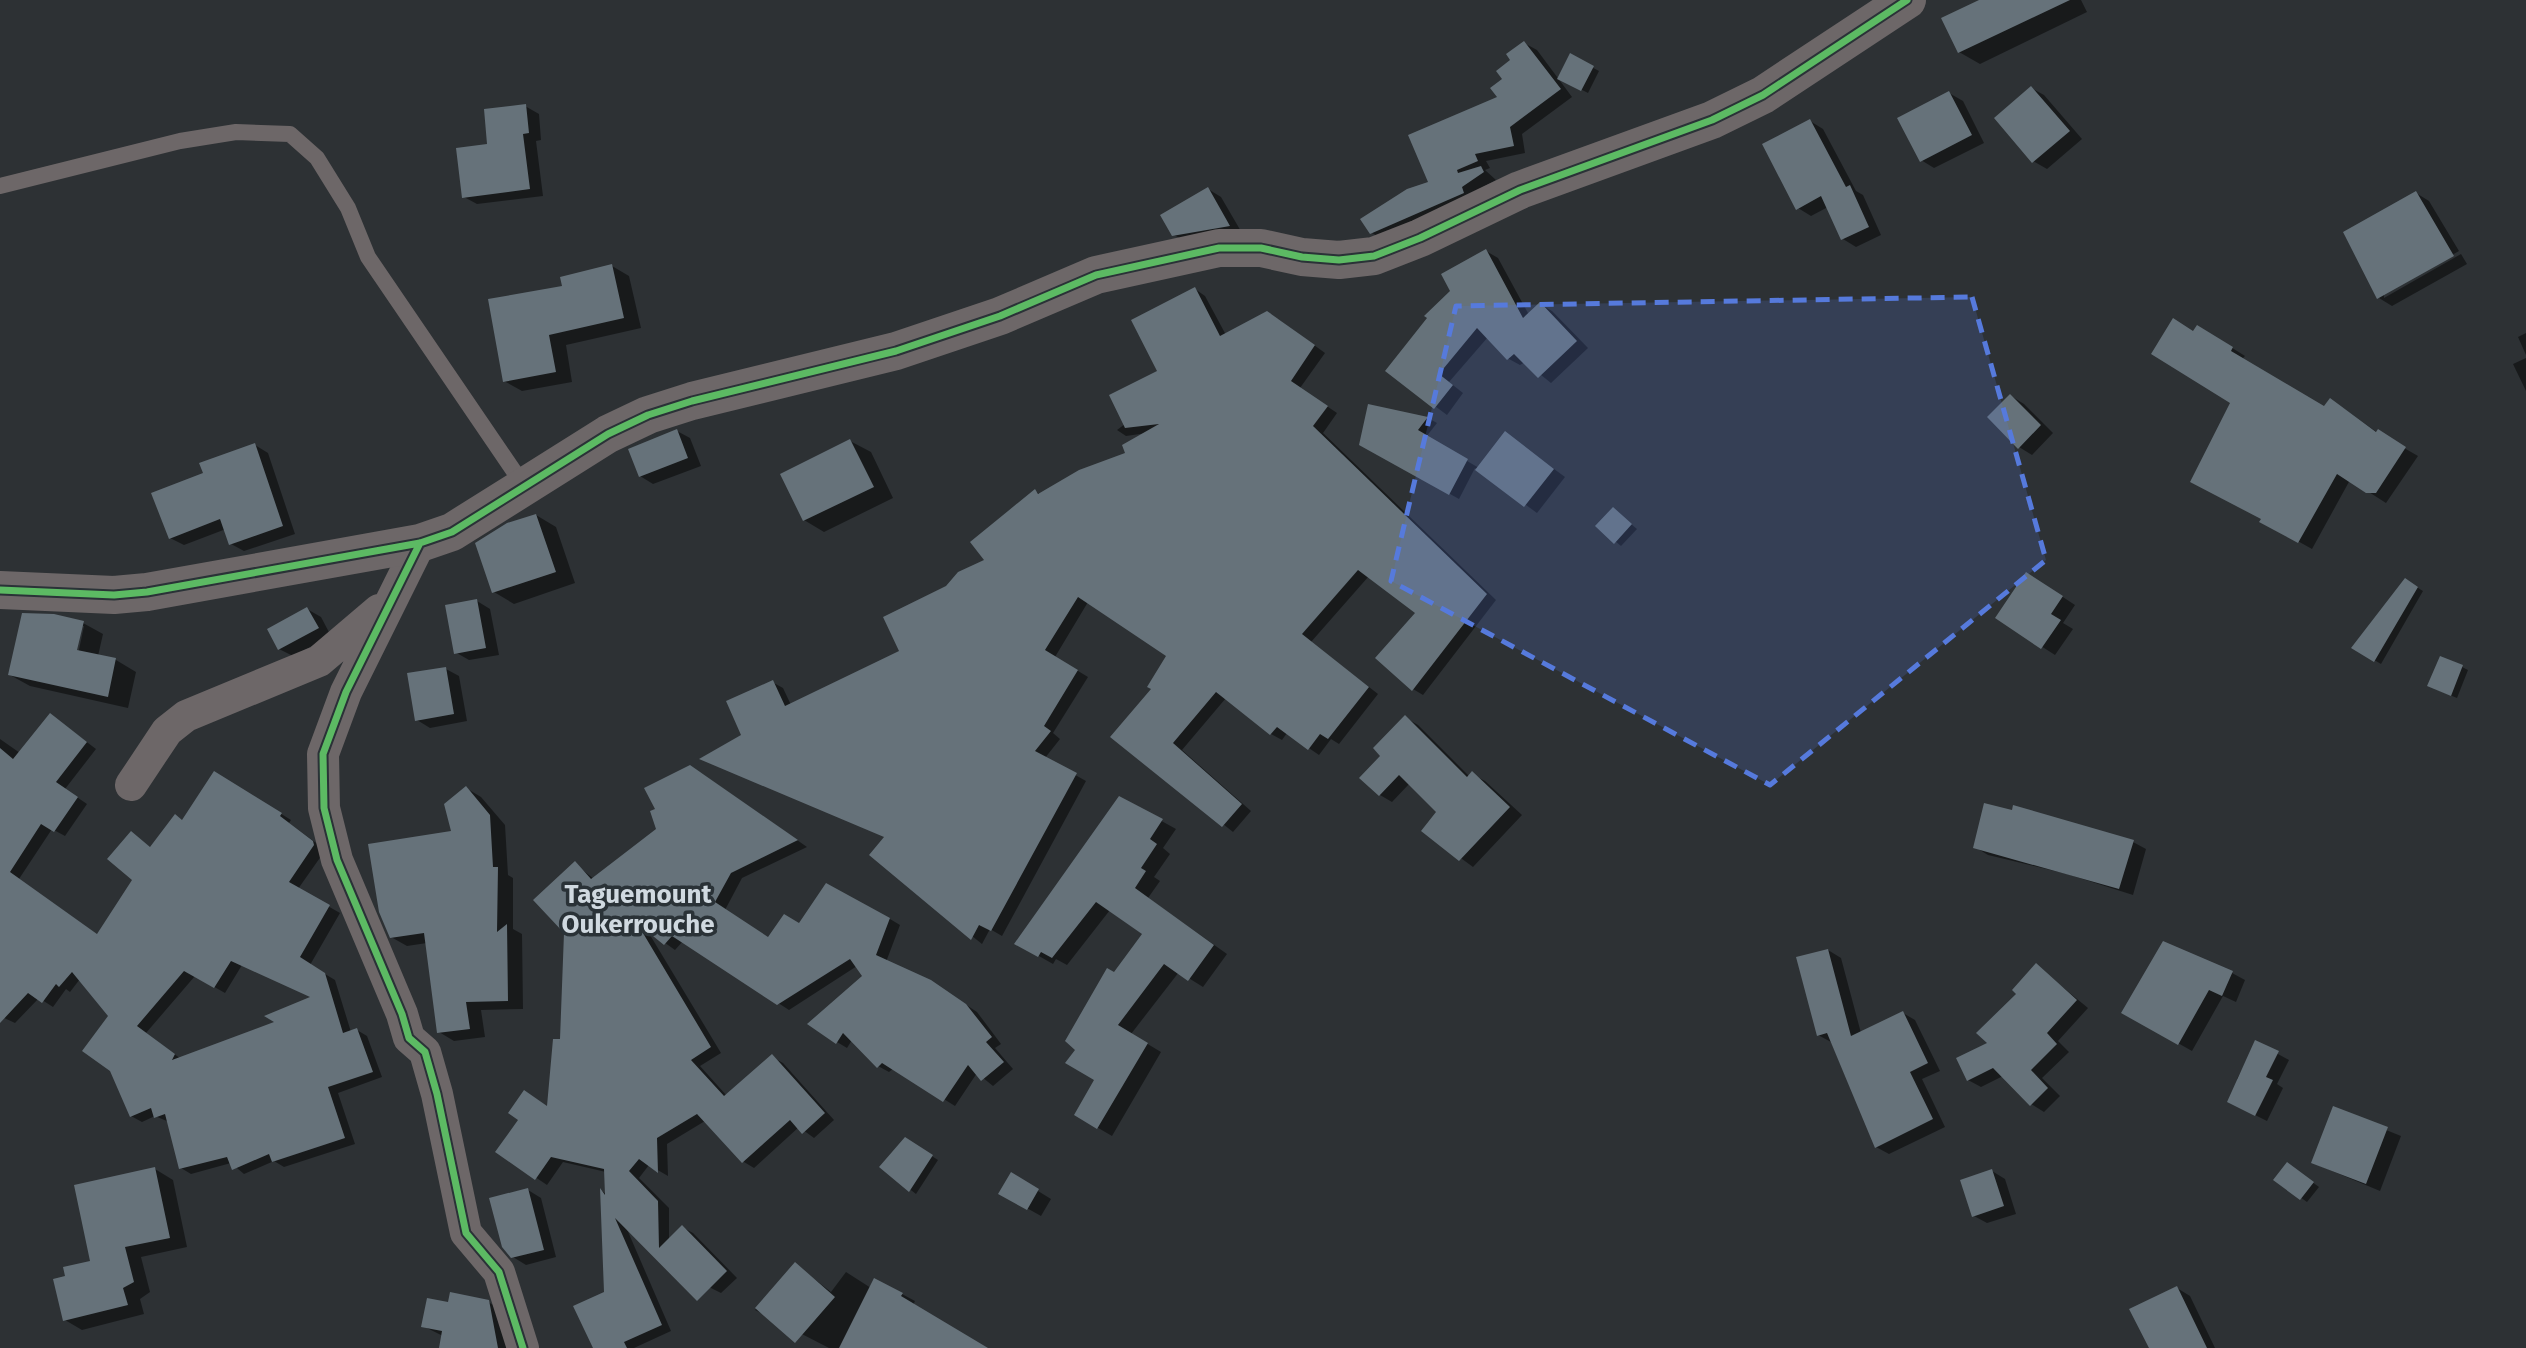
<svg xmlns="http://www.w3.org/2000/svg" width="2526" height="1348" font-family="'Fira Sans',sans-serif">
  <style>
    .shadow { fill: #0007; fill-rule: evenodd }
    .building { fill: #66727a; fill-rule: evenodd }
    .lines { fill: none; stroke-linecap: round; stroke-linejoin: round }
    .service { stroke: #6d6768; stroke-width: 16 }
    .minor { stroke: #6d6768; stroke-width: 32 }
    .tertiary { stroke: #6d6768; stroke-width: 38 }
    .cycleway-casing { stroke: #2a3237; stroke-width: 11 }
    .cycleway { stroke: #5cba63; stroke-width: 7 }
    .marked { fill: #567adc; fill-opacity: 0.2; stroke: #567adc; stroke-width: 5; stroke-dasharray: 14 9; stroke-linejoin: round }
    .labels { text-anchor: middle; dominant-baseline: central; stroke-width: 7; stroke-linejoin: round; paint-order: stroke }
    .quarter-label { font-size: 26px; font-weight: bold; fill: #d0d9e0; stroke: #2a3237 }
  </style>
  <rect width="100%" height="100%" fill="#2d3134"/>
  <!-- shadow -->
  <path class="shadow" d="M1984 0H2081L2087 12 1980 64 1959 52Z
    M1524 43 1537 50 1572 97 1522 134 1525 153 1486 161 1490 168 1485 170 1496 180 1384 240 1372 233 1431 183 1500 98 1513 61Z
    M1571 56 1599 71 1588 93 1559 78Z
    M2031 88 2044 95 2082 139 2047 169 2033 161Z
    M1949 93 1963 101 1984 143 1934 168 1921 160Z
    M525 106 539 114 541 140 536 141 543 196 477 204 464 197 489 146Z
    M1810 121 1823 129 1856 191 1863 195 1881 235 1856 247 1843 239 1828 207 1811 216 1798 208Z
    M1208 189 1221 197 1242 233 1187 242 1174 235Z
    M2416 193 2429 201 2459 251 2384 294V298L2461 254 2467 264 2392 306 2379 298Z
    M1486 251 1498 258 1529 315 1540 304 1552 311 1588 348 1551 383 1525 362 1520 365 1509 359 1488 337 1449 382 1463 393 1447 415 1388 371Z
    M612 266 629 276 641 328 566 345 572 382 522 391 504 381 564 288Z
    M1195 289 1205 296 1226 335 1278 319 1325 353 1300 388 1337 413 1323 433 1496 600 1423 695 1413 689 1418 613 1369 576 1311 642 1378 694 1339 744 1331 739 1319 755 1287 733 1282 740 1271 734 1226 698 1182 750 1251 811 1233 832 1113 736 1153 689 1168 656 1088 602 1055 657 1088 677 1053 733 1060 739 1045 758 1086 781 1002 936 990 929 982 944 871 855 886 838 743 736 772 682 783 688 791 705 902 652 948 588 987 561 1035 491 1041 495 1128 454 1147 433 1126 436 1117 430 1125 424 1159 372Z
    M2194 333 2210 334 2245 356 2242 359 2324 408H2343L2378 433 2418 456 2386 503 2350 480 2312 549 2262 521 2233 403Z
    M2526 333V355L2518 337Z
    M2526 358V391L2513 364Z
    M2011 396 2024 404 2053 433 2032 455 2019 447Z
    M1370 406 1428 418 1437 423 1426 437 1479 468 1505 433 1565 477 1537 513 1475 468 1459 499 1361 444Z
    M677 431 690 438 701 466 653 484 640 476Z
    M850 441 871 452 893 498 824 532 804 520Z
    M255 445 268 453 295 534 244 551 231 544 226 529 184 545 170 538 205 474Z
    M1613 509 1637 529 1621 546 1597 526Z
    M536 515 556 527 575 583 514 604 494 592Z
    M2405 580 2423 591 2381 664 2354 648Z
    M2040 582 2075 605 2063 623 2073 629 2055 655 1997 618Z
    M477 601 490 609 499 655 469 660 455 652Z
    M307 609 321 617 331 636 293 656 279 649Z
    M83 623 103 634 98 656 116 660 136 672 128 708 30 686 10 675ZM81 626H84L77 659 74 658Z
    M2462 667 2468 670 2457 698 2435 689Z
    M446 669 459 676 467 721 430 728 417 720Z
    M51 715 96 749 65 789 87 804 65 836 52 829 19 879 98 935 134 880 131 833 151 848 183 821 215 773 291 820 289 823 323 848 324 852 298 889 340 913 310 965 335 980 351 1032 357 1030 367 1036 382 1077 338 1093 355 1144 284 1167 274 1161 244 1174 231 1163 191 1174 181 1168 169 1122 155 1116 142 1122 131 1116 111 1016 80 979 70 992 66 989 53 1007 39 998 15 1023 0 1016V739L20 753ZM242 965 313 997 278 1022 181 1059 146 1033 195 976 225 993Z
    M1406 718 1418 725 1470 777 1472 774 1485 781 1522 815 1473 867 1424 831 1438 812 1410 783 1392 802 1380 795 1383 756Z
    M701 773 807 847 742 878 725 910 769 939 799 925 826 885 890 919 900 925 886 962 942 989 977 1012 1001 1044 995 1048 1013 1069 993 1086 977 1073 955 1106 894 1068 889 1072 878 1066 852 1040 847 1048 837 1042 864 976 857 966 789 1010 683 941 675 950 647 930 721 1053 700 1066 727 1096 772 1057 783 1063 834 1120 814 1138 799 1127 754 1168 744 1162 705 1121 667 1144 668 1176 649 1165 639 1178 669 1208V1240L682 1227 693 1233 737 1278 721 1293 701 1283 626 1227 671 1331 634 1348H595L606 1293 602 1191 606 1194V1172L563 1162 547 1185 498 1152 549 1108 561 1041 575 864 594 879 658 830Z
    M466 788 481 797 505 825 508 875 513 878V929L522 934 523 1009 481 1010 485 1037 454 1041 439 1032 427 943 407 946 391 937 453 832Z
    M1120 798 1176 829 1163 848 1170 854 1154 877 1160 881 1148 898 1227 954 1203 987 1179 972 1131 1034 1161 1052 1112 1136 1076 1115 1097 1080 1078 1050 1115 974 1144 933 1110 910 1067 965 1056 959 1053 964 1016 943Z
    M2133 842 2146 849 2133 895 2067 874 1988 855 1975 847Z
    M1828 950 1841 958 1861 1033 1903 1013 1915 1020 1940 1071 1922 1079 1945 1127 1889 1154 1876 1147 1831 1042 1818 1035Z
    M2037 966 2088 1008 2058 1041 2069 1052 2042 1078 2060 1096 2044 1112 2031 1104 2003 1076 1981 1087 1968 1080Z
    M2232 973 2245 980 2236 1002 2223 996 2192 1051 2123 1012Z
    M2256 1042 2289 1060 2277 1084 2283 1088 2267 1121 2241 1108 2240 1081 2237 1079Z
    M2334 1109 2401 1136 2380 1191 2313 1163Z
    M905 1139 938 1160 916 1194 881 1167Z
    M2293 1168 2319 1187 2307 1202 2276 1180Z
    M155 1169 173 1180 187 1247 141 1257 150 1292 140 1299 144 1314 82 1330 65 1320 67 1277 92 1262Z
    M1992 1171 2005 1179 2016 1214 1987 1223 1974 1216Z
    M1012 1175 1051 1199 1041 1216 1000 1193Z
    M528 1190 541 1198 556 1257 526 1265 513 1257Z
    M795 1264 831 1292 846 1272 871 1288 902 1294 915 1301 913 1305 985 1348H829L755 1310Z
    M2177 1288 2190 1296 2215 1348H2151Z
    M488 1302 504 1311 511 1348H440L443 1336 423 1326 449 1304Z"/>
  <!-- building -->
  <path class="building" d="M1979 0H2070L1958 53 1941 18Z
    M1524 41 1561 89 1510 127 1514 146 1475 154 1478 161 1457 170 1458 173 1481 166 1484 172 1462 187 1464 193 1370 234 1360 219 1407 189 1428 182 1408 135 1497 97 1490 88 1502 79 1496 71 1510 60 1506 54Z
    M1570 53 1594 66 1581 91 1557 79Z
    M2031 86 2070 131 2032 163 1994 118Z
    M1949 91 1972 135 1920 162 1897 118Z
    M526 104 529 133 523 134 530 189 462 198 456 148 487 144 484 109Z
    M1810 119 1846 187 1850 185 1869 227 1841 240 1821 196 1796 210 1762 144Z
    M1208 187 1230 226 1172 236 1160 215Z
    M2416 191 2454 256 2377 299 2343 232Z
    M1486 249 1523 318 1540 302 1577 341 1538 378 1514 354 1507 360 1477 328 1439 374 1453 385 1434 409 1385 371 1427 318 1424 316 1450 291 1441 274Z
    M612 264 624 318 549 335 556 372 503 382 488 299 562 286 560 277Z
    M1195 287 1220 336 1267 311 1315 345 1291 381 1328 406 1313 426 1487 594 1412 691 1375 658 1415 613 1358 570 1302 634 1369 687 1328 739 1320 734 1308 750 1277 727 1270 735 1216 692 1173 743 1242 804 1222 827 1110 737 1151 689 1147 687 1166 656 1078 597 1045 650 1078 670 1044 726 1051 731 1035 751 1077 773 991 931 979 925 971 940 869 855 884 837 699 759 741 735 726 701 773 680 785 706 899 651 883 617 946 586 958 572 984 560 970 542 1035 489 1038 494 1079 470 1125 453 1122 445 1159 424 1125 428 1109 395 1157 371 1131 320Z
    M2173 318 2193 331 2197 325 2233 347 2231 351 2324 406 2330 398 2376 432 2378 429 2406 447 2376 493H2366L2337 474 2298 543 2259 522 2261 519 2190 482 2230 403 2151 354Z
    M2010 394 2041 425 2018 449 1987 417Z
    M1368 404 1428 417 1418 430 1468 459 1449 495 1359 445Z
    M677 429 688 458 639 477 628 449Z
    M1505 431 1554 469 1524 507 1475 470Z
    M850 439 874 487 803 521 780 474Z
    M255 443 283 526 229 545 220 519 169 539 151 493 203 473 199 463Z
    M1613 507 1632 524 1614 544 1595 526Z
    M536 514 556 572 492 593 475 543 507 523Z
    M2026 572 2063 596 2051 614 2061 620 2041 649 1995 618Z
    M2405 578 2418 587 2374 662 2351 648Z
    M477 599 486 648 454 654 445 605Z
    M307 607 319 628 278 650 267 629Z
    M22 613 54 614 84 621 77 650 116 658 108 697 8 675Z
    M2440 656 2463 665 2451 696 2427 686Z
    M446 667 454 714 415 721 407 673Z
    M50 713 87 742 56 782 78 797 54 832 41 824 10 872 97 934 132 880 107 859 131 831 150 847 175 814 182 820 214 771 282 813 280 816 313 841 314 845 289 882 330 905 300 957 325 973 343 1033 357 1028 373 1072 328 1087 345 1138 272 1162 269 1154 232 1170 227 1157 179 1169 165 1114 154 1118 151 1108 130 1117 110 1071 82 1051 108 1016 72 972 59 987 56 984 42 1003 28 993 0 1023V748L13 759ZM231 961 310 997 264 1016 274 1022 172 1060 175 1054 137 1026 184 971 214 988Z
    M1405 715 1467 777 1472 771 1510 807 1459 861 1421 831 1436 812 1399 775 1379 796 1359 778 1380 756 1373 748Z
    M690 765 798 840 731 873 715 902 768 937 784 914 799 923 826 883 890 918 876 955 931 980 966 1004 992 1037 986 1042 1004 1062 981 1081 968 1065 943 1102 882 1063 877 1068 843 1033 836 1044 807 1024 862 976 850 959 777 1005 672 936 664 945 637 923 711 1047 691 1060 724 1096 772 1054 825 1113 802 1134 790 1120 742 1163 697 1114 657 1138 658 1173 639 1159 629 1171 658 1201 659 1248 682 1225 727 1271 697 1301 615 1218 662 1325 624 1342 627 1348H593L573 1306 604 1292 600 1188 605 1195 604 1169 551 1157 535 1180 495 1152 518 1120 508 1113 524 1090 547 1106 553 1039H560L564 933 533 900 575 861 591 879 656 829 650 811 655 809 644 788Z
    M466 786 490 815 493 867H498L497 932 507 924 508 1001 466 1002 470 1029 437 1033 424 933 390 938 379 912 368 844 451 831 444 804Z
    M1119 796 1163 819 1150 839 1157 844 1141 868 1146 871 1135 888 1214 945 1188 981 1164 964 1118 1025 1148 1043 1097 1129 1074 1115 1094 1080 1065 1063 1075 1050 1065 1041 1107 968 1114 972 1142 934 1096 902 1052 958 1041 952 1038 957 1014 944Z
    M1984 803 2012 810 2013 805 2134 840 2119 889 1973 848Z
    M2163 941 2233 971 2222 996 2209 990 2178 1045 2121 1013Z
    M1828 949 1851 1036 1903 1011 1928 1063 1910 1072 1933 1119 1875 1148 1827 1033 1817 1036 1796 957Z
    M2036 963 2077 1000 2047 1033 2057 1044 2031 1070 2048 1088 2030 1106 1993 1068 1967 1081 1956 1058 1987 1043 1976 1033 2016 994 2012 990Z
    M2255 1040 2279 1051 2266 1077 2273 1080 2255 1116 2227 1102Z
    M2333 1106 2388 1127 2366 1184 2311 1163Z
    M905 1137 933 1155 909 1192 879 1167Z
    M2287 1162 2314 1182 2300 1200 2273 1180Z
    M155 1167 170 1238 125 1247 134 1282 123 1288 128 1305 63 1321 53 1279 65 1276 63 1267 90 1261 74 1185Z
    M1992 1169 2004 1206 1972 1217 1960 1180Z
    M1011 1172 1039 1189 1027 1210 998 1194Z
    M528 1188 544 1250 511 1258 502 1247 489 1198Z
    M795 1262 835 1297 795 1343 755 1308Z
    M874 1278 903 1293 901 1296 988 1348H839Z
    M2177 1286 2207 1348H2149L2129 1309Z
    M450 1292 489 1300 498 1348H439L442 1331 421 1327 427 1298 448 1302Z"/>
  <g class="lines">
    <!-- service -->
    <path class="service" d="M0 186 180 141 236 132 290 134 317 158 348 208 368 257 524 486"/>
    <!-- minor -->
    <path class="minor" d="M420 543 346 692 323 754 324 808 337 860 402 1014 409 1038 425 1052 437 1094 466 1233 499 1272 523 1348
      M131 785 167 731 186 716 319 661 379 610"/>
    <!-- tertiary -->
    <path class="tertiary" d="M0 590 114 595 147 592 420 543 452 532 608 434 648 415 692 401 896 351 1000 316 1096 275 1219 248H1261L1302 257 1339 260 1374 256 1420 238 1520 190 1712 120 1763 95 1907 0"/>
    <!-- cycleway casing -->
    <g class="cycleway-casing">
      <path id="cycleway" d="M420 543 346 692 323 754 324 808 337 860 402 1014 409 1038 425 1052 437 1094 466 1233 499 1272 523 1348
        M0 590 114 595 147 592 420 543 452 532 608 434 648 415 692 401 896 351 1000 316 1096 275 1219 248H1261L1302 257 1339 260 1374 256 1420 238 1520 190 1712 120 1763 95 1907 0"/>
    </g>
    <!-- cycleway -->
    <use href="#cycleway" class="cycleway"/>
  </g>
  <!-- marked area -->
  <path class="marked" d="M1972 297 2046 560 1770 785 1391 581 1456 306Z"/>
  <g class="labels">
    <!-- quarter labels -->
    <g class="quarter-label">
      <text x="638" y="894">Taguemount<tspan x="638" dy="30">Oukerrouche</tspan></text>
    </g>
  </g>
</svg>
